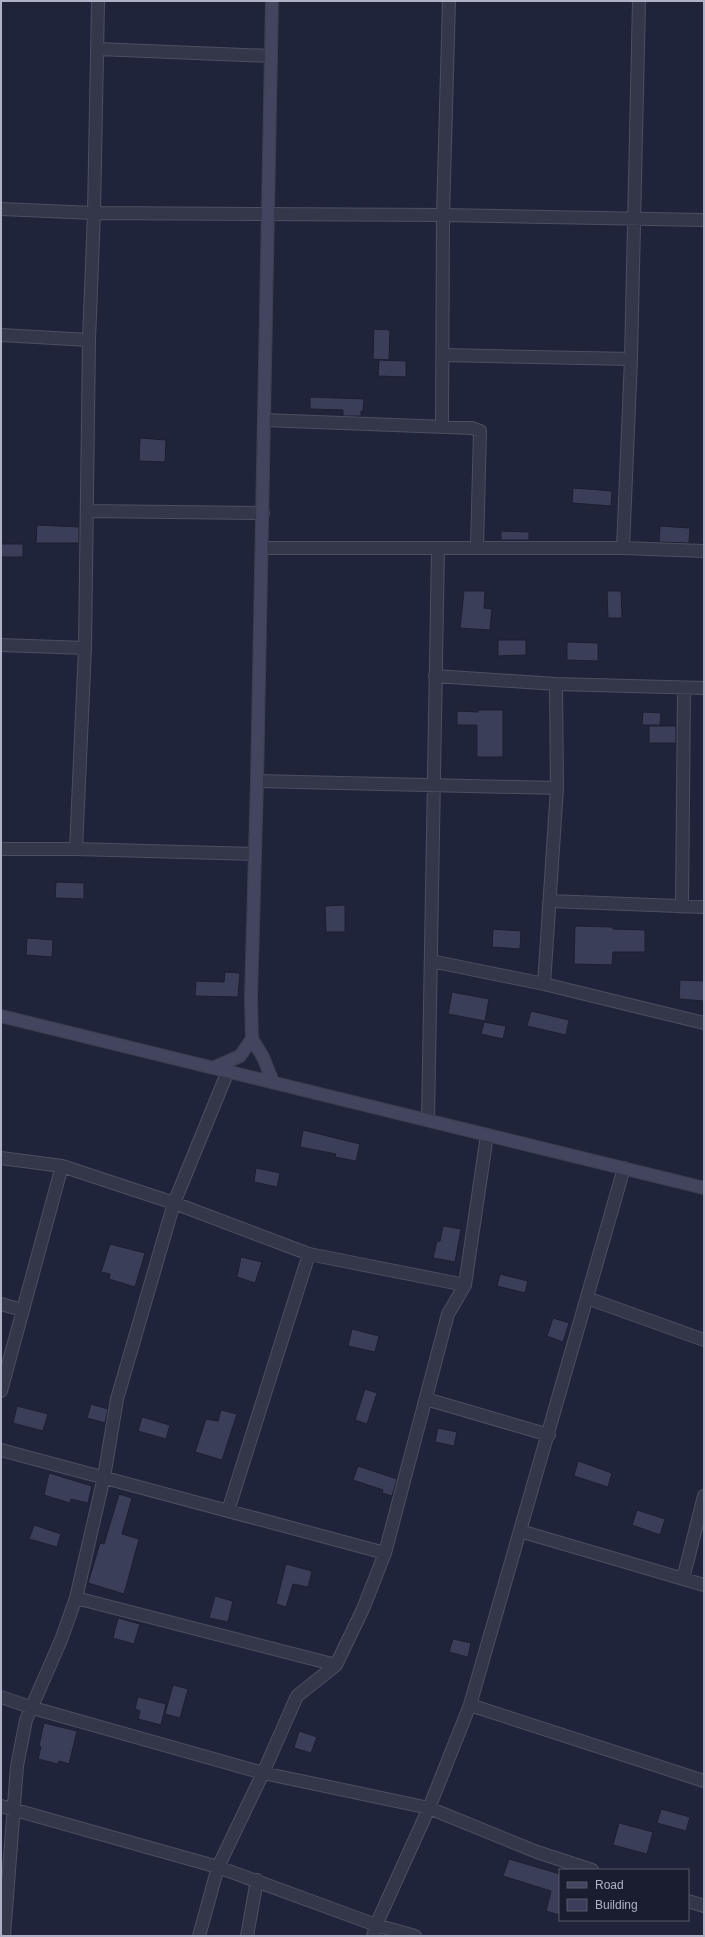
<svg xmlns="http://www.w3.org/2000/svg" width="705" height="1937" font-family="Helvetica,sans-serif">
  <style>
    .building { fill: #3a3e58; stroke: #1c1f31 }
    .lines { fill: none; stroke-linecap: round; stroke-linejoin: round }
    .street-casing { stroke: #4c4f62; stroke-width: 14 }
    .secondary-casing { stroke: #3a3e50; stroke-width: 14 }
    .street { stroke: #34374a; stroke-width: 12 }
    .secondary { stroke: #42455d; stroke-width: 12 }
  </style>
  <rect width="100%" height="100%" fill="#20243a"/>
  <!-- building -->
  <path class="building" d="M374 329 390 330 389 360 373 359Z
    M379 360 406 361V377L378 376Z
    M310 397 364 399 363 411H361V416H343V410L310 409Z
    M140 438 166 440 165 462 139 461Z
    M573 488 612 491 611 506 572 503Z
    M37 525 79 527V543H36Z
    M660 526 690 528 689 543 659 542Z
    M501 531 529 532V540H501Z
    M1 544H23V557H1Z
    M464 591H485L484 608 492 609 490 630 460 628Z
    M607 591H621L622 618H608Z
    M498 640H526V655L498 656Z
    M567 642 598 643V661L567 660Z
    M478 710H503V757H477V725H457V711L478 712Z
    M643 712 661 713 660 725H642Z
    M649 726H676V743H649Z
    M56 882 84 883V899L55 898Z
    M345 905V932H326L325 906Z
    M575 926 613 927V929L645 930V952H613L612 965 574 964Z
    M493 929 521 931 520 949 492 947Z
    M27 938 53 940 52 957 26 955Z
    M225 972 240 973 238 997 195 996 196 981 224 982Z
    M680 980 704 981V1001L679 999Z
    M452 992 489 999 485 1021 448 1014Z
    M531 1011 569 1020 566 1035 527 1026Z
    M484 1022 506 1026 503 1039 481 1034Z
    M303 1130 360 1144 356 1161 335 1157 336 1154 300 1147Z
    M256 1168 280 1173 277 1187 254 1182Z
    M443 1226 461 1229 455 1262 433 1258 437 1241H440Z
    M110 1244 145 1253 135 1287 109 1279 110 1274 101 1272Z
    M241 1257 262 1262 255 1283 237 1277Z
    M500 1274 528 1281 525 1293 497 1286Z
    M553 1318 569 1323 563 1342 547 1336Z
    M352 1329 379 1336 375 1352 348 1346Z
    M365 1389 377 1393 367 1424 355 1420Z
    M91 1404 108 1409 105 1423 87 1418Z
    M17 1406 48 1414 43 1431 13 1423Z
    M221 1410 237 1414 222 1460 195 1452 206 1419 218 1421Z
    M142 1417 170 1425 166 1439 138 1431Z
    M438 1428 457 1432 454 1446 435 1442Z
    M578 1461 612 1473 608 1487 574 1476Z
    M358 1466 397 1479 392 1496 382 1493 383 1490 353 1480Z
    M49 1473 92 1486 88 1503 71 1499 70 1503 44 1495Z
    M119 1494 132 1498 122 1534 139 1539 124 1594 88 1583 100 1543 104 1544Z
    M637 1510 665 1519 660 1535 632 1525Z
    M34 1525 61 1534 57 1547 29 1539Z
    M286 1564 312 1571 308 1587 293 1584 286 1607 276 1604Z
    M215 1596 233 1601 228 1622 209 1618Z
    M118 1618 140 1624 134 1644 113 1638Z
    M453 1639 471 1643 468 1657 449 1652Z
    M173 1685 188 1689 180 1718 165 1714Z
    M138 1697 166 1704 161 1725 138 1719 140 1711 135 1709Z
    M44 1723 77 1731 69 1764 59 1761 58 1764 38 1759 41 1747 39 1746Z
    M299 1731 317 1737 311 1753 294 1748Z
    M661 1809 690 1817 686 1831 657 1823Z
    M619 1823 653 1832 647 1854 613 1845Z
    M509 1859 560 1874V1915L546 1911 551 1891 503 1876Z"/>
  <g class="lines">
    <!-- street casing -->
    <g class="street-casing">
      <path id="street" d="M98 49 271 56
        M1 209 94 213 443 215 704 220
        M1 335 89 340
        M443 355 631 359
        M264 420 472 428 480 431 477 548
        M442 427 443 215 449 1
        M87 511 263 513
        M262 548H623L704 551
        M623 548 631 359 639 1
        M1 645 85 648
        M435 676 556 684 704 688
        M257 781 557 788
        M1 849H76L255 854
        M76 849 85 648 89 340 94 213 98 1
        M550 901 704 907
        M682 907 684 688
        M431 961 544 984 704 1023
        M544 984 557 788 556 684
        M428 1120 438 548
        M1 1158 62 1166 174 1203 309 1254 465 1285
        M587 1298 704 1340
        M1 1304 22 1310
        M1 1391 62 1166
        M426 1399 549 1435
        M1 1450 385 1553 363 1609 336 1665 297 1696 263 1773 218 1867 199 1936
        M228 1511 309 1254
        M520 1531 704 1585
        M385 1553 448 1314 465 1285 487 1135
        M683 1579 704 1496
        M76 1598 336 1665
        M1 1697 33 1708 263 1773 429 1808 537 1852 592 1870
        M470 1705 704 1781
        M1 1806 218 1867 376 1925 415 1936
        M688 1901 704 1906
        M4 1936 17 1766 26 1720 61 1640 76 1598 104 1477 117 1399 174 1203 228 1071
        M247 1936 257 1880
        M373 1936 376 1925 429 1808 470 1705 624 1168"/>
    </g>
    <!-- secondary casing -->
    <g class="secondary-casing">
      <path id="secondary" d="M272 1 257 781 251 998 252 1039 263 1057 273 1082
        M1 1016 704 1188
        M213 1068 240 1056 252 1039"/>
    </g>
    <!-- street -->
    <use href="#street" class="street"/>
    <!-- secondary -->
    <use href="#secondary" class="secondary"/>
  </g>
  <!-- border -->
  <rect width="705" height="1937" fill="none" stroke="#afb2c6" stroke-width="4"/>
  <!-- legend -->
  <rect x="559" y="1869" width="130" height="52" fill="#1a1d2f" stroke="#56596b"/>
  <rect x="567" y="1882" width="20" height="6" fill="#42455d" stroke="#56596b"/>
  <text x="595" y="1889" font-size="12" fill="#afb2c6">Road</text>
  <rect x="567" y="1899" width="20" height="12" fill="#3a3e58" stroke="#56596b"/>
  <text x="595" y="1909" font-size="12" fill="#afb2c6">Building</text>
</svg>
